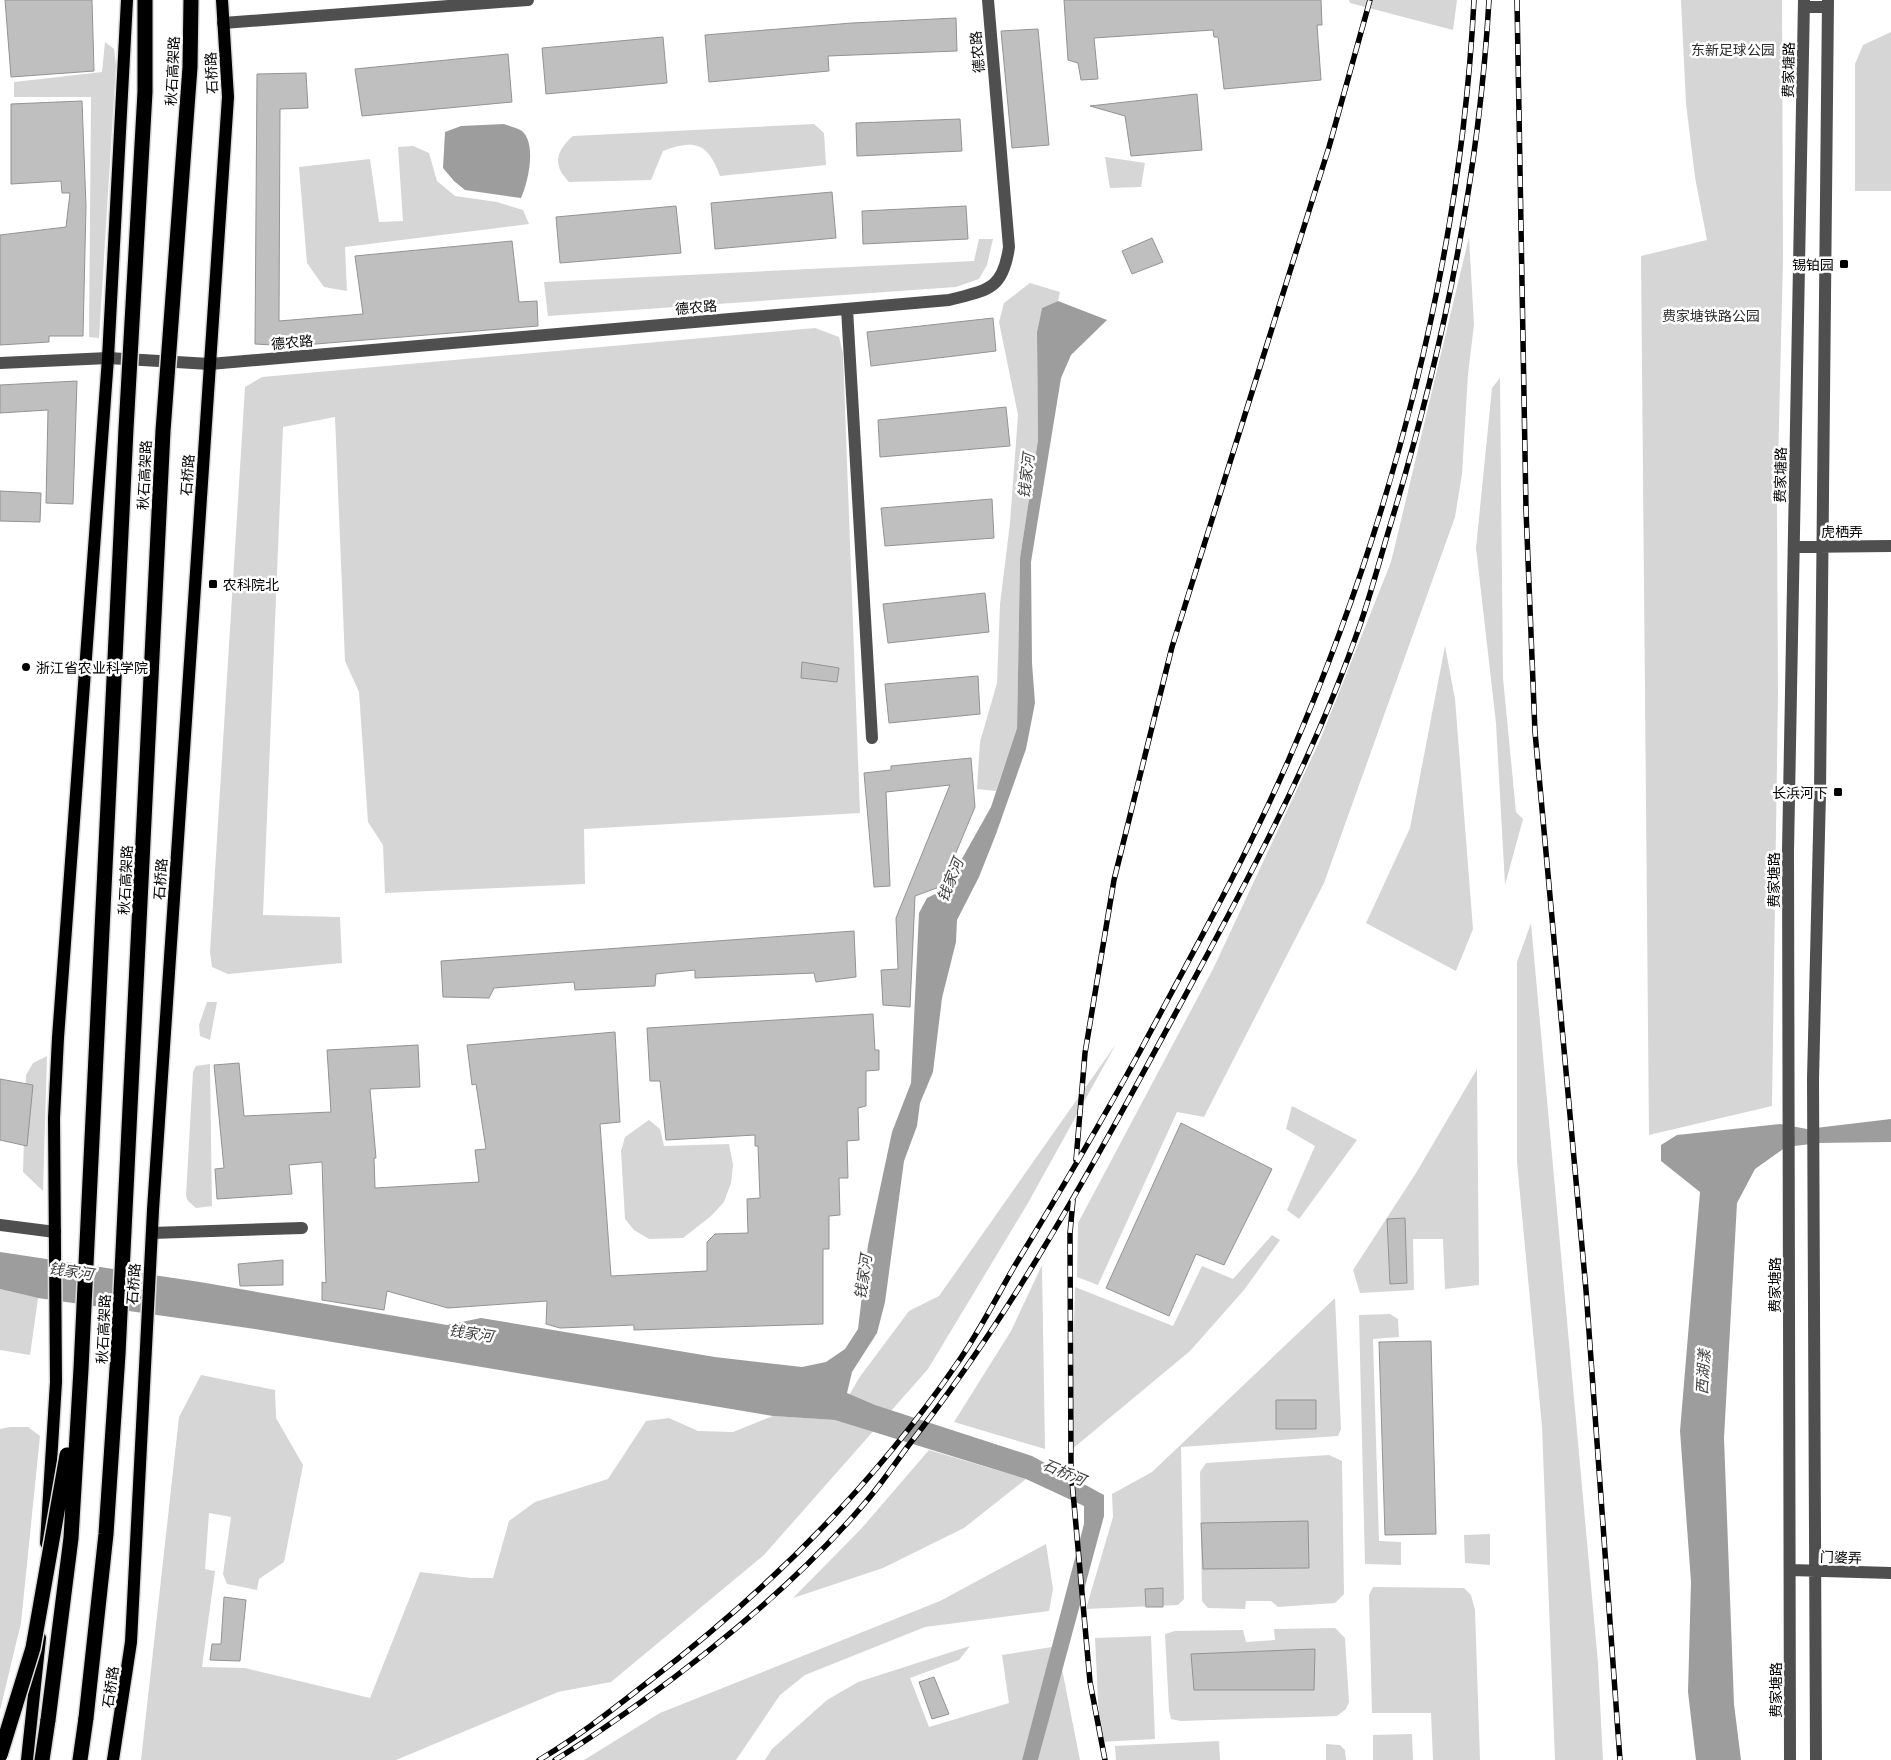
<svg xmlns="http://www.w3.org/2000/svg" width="1891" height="1760" font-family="Manrope,'Noto Sans SC',sans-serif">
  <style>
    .green { fill: #d6d6d6 }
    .water { fill: #9d9d9d }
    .building { fill: #bfbfbf; stroke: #939393 }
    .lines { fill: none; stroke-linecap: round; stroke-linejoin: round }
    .major-casing { stroke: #dbdbdb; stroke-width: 15 }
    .highway-casing { stroke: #dbdbdb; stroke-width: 18 }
    .minor { stroke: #4f4f4f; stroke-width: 12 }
    .major { stroke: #000; stroke-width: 12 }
    .highway { stroke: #000; stroke-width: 15 }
    .rail-casing { stroke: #000; stroke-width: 5.5 }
    .rail { stroke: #fff; stroke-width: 4; stroke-dasharray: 11; stroke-linecap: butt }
    .highway-bridge-casing { stroke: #dbdbdb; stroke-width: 18; stroke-linecap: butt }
    .highway-bridge { stroke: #000; stroke-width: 15 }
    .poi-dot { fill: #000; stroke: #fff; stroke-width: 2 }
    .labels { text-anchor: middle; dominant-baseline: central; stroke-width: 5; stroke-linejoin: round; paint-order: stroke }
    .park-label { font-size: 14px; fill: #2d2d2d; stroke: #fff }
    .street-label { font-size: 14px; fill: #000; stroke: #fff }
    .poi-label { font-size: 14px; fill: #000; stroke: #fff; text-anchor: end }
    .water-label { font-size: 15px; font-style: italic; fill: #3e3e3e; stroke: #fff }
  </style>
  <rect width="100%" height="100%" fill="#fff"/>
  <!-- green -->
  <path class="green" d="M1349 0H1457L1453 30 1350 3Z
    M1681 0H1782L1783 258 1777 507 1778 693 1772 1106 1649 1135 1641 256 1707 240 1695 177 1686 104Z
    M1891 32V191H1855V64L1863 45Z
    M105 42 114 49 116 65 99 338 89 337 91 97H14V82L102 72Z
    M814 124 824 133 826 165 720 176C708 143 695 139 663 151L651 180 569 182C552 165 556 151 573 136Z
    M413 146 429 153 437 181 455 196 497 202 523 210 529 224 345 247 347 291 324 287 307 263 299 167 370 159 379 222 403 221 398 147Z
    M1105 157 1145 163 1141 187 1110 188Z
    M1469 237 1474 325 1468 374 1462 474 1455 517 1324 883 1204 1117 1177 1112 1098 1285 1077 1277 1078 1223 1214 967 1320 740 1391 562Z
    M979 239H993L987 265 979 279 956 287 548 316 544 282 974 261Z
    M1030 283 1060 292 1058 301 1042 308 1037 332 1038 440 1020 558 1017 728 996 791 977 789 980 742 997 683 1000 604 1010 523 1018 415 999 322 1004 303Z
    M815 328 839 337 843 354 860 813 584 829 585 884 385 893 383 845 368 822 359 692 345 661 335 417 283 427 263 915 340 917 342 963 228 974 212 967 210 952 245 387 262 377Z
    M1500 378 1503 678 1516 812 1523 819 1505 885 1496 723 1476 548 1492 388Z
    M1445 646 1455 699 1473 929 1456 971 1366 923 1410 828Z
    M1531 923 1598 1663 1603 1760H1555L1542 1427 1517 1162V962Z
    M207 1002H217L210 1040 200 1036 199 1025Z
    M1116 1044 1028 1203 928 1369 764 1555 611 1682 558 1692 396 1760H141L179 1417 201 1375 275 1390 276 1418 303 1465 284 1562 259 1579 257 1590 227 1584 223 1574 231 1517 209 1513 205 1569 215 1571 202 1667 245 1668 370 1698 420 1572 471 1578H493L509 1521 535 1502 608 1479 646 1421 669 1418 698 1431 733 1432 773 1416 835 1420 859 1378 909 1311 939 1296Z
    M47 1056 43 1191 23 1172 26 1075 33 1063Z
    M210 1064 212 1206 196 1208 188 1201 186 1196 193 1072 196 1066Z
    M1477 1069 1479 1285 1445 1289 1443 1239H1413L1414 1290 1360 1293 1353 1270 1416 1173Z
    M1292 1106 1357 1140 1299 1219 1287 1210 1315 1146 1286 1129Z
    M649 1120 660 1129 664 1146 729 1144 733 1165 731 1183 724 1202 711 1216 683 1238 649 1239 634 1230 625 1219 621 1151 625 1137Z
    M1272 1235 1280 1240 1244 1290 1190 1351 1071 1450 1075 1287 1173 1326 1202 1266 1233 1279Z
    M1042 1265 1045 1449 954 1422 1011 1331Z
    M0 1289 38 1298 30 1355 0 1350Z
    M1335 1298 1341 1429 1338 1436 1181 1447 1184 1599 1178 1605 1086 1609 1113 1517 1112 1494 1152 1472Z
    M1390 1314 1398 1319 1399 1337 1373 1339 1379 1541 1401 1542V1565L1365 1564 1359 1315Z
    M10 1427H28L40 1436 21 1623 0 1710V1429Z
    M929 1450 1026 1479 964 1528 883 1568 793 1598 861 1529Z
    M1329 1455 1342 1461 1344 1594 1335 1603 1278 1607 1271 1601H1246L1245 1609 1208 1608 1202 1601 1200 1472 1206 1463Z
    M1490 1534V1565L1465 1563 1464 1535Z
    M1046 1544 1053 1589 1049 1611 925 1627 805 1675 780 1695 736 1760H584L660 1713 940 1601Z
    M1373 1587 1464 1588 1471 1595 1475 1610 1480 1760H1433L1431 1713H1372L1369 1595Z
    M1335 1628 1345 1638 1349 1702 1346 1709 1337 1716 1181 1721 1171 1719 1169 1711 1165 1634 1175 1631 1243 1630 1246 1642 1275 1640 1274 1629Z
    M1151 1636 1155 1739 1100 1742 1095 1638Z
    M970 1646 959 1660 910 1678 929 1727 1009 1703 1002 1655 1052 1647 1022 1760H765L772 1749 827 1700 858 1682Z
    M1062 1669 1080 1760H1038Z
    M1412 1734 1413 1760H1373V1735Z
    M1219 1741 1220 1760H1116L1115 1746Z
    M1326 1744 1340 1745 1345 1750 1346 1760H1326Z"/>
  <!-- water -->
  <path class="water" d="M504 124C509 126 518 128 522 131 537 144 528 183 521 198L465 190 454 181 443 168 445 132 461 126Z
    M1058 301 1107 320 1071 355 1061 378 1031 562 1032 663 1035 703 1026 749 996 834 979 877 957 920 956 942 942 998 933 1072 920 1103 917 1126 904 1161 885 1302 877 1333 852 1372 847 1393 875 1405 1032 1456 1104 1495V1516L1038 1760H1022L1084 1524V1506L1026 1479 835 1420 773 1416 255 1329 38 1298 0 1289V1252L200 1282 447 1325 481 1318 715 1357 802 1367 826 1362 845 1349 858 1329 868 1245 892 1132 911 1083 919 913 927 898 945 889 991 807 1017 728 1020 558 1038 440 1037 332 1042 308Z
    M1891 1119V1142L1819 1143 1786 1147 1755 1169 1737 1203 1724 1438 1734 1704 1741 1760H1696L1688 1692 1691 1582 1680 1431 1700 1192 1661 1161V1145L1677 1135 1780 1124 1807 1129Z"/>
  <!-- building -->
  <path class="building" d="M5 0H92L94 71 11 77Z
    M1064 0H1321L1322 25H1317L1321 80 1224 89 1218 37H1214L1213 30 1094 38 1098 79 1081 80 1078 63 1068 60Z
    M956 18 957 51 828 56 829 71 709 82 705 35 852 23Z
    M1038 29 1049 145 1012 148 1001 31Z
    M663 37 667 83 546 94 542 48Z
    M508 54 512 102 362 116 355 69Z
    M306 73 308 108 280 109 279 321 363 314 355 256 512 241 519 302 537 301 538 326 291 346 255 344 257 74Z
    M1197 94 1202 150 1131 156 1125 116 1090 106Z
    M82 101 86 206 83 336H49V342L0 345V235L66 227 70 193H62L61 181 11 184V104Z
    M960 119 962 151 857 156 856 123Z
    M832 192 836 238 715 249 711 203Z
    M676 206 681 253 560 263 556 217Z
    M966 206 968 239 863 244 862 211Z
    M1152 238 1163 262 1132 274 1122 251Z
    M993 318 996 351 871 366 867 332Z
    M77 381 73 504 46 503 48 410 0 413V385Z
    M1006 407 1010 446 880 457 878 420Z
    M0 491 41 493 40 522 0 521Z
    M992 499 994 538 885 546 881 508Z
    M985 593 989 632 888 643 883 604Z
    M802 662 839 668 837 682 801 678Z
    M978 676 980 714 889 723 885 684Z
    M971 758 975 807 942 886 915 896 910 1007 883 1005 881 970 898 969 896 918 950 785 886 792 890 886 874 887 864 773 891 770V766Z
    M854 931 856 977 816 982 814 973 695 978V970L656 974 655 986 575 990 574 982 494 988 489 998 443 997 441 961Z
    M873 1014 875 1050H879V1070L866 1071V1106L858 1108 859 1140 847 1141 848 1178H839L840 1215 829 1216V1249H823V1324L634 1330V1325L560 1328 546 1324 547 1301 448 1308 387 1291 384 1310 322 1300V1282L326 1283 322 1162 289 1165 292 1194 217 1199 215 1169 224 1168 214 1065 239 1063 244 1116 331 1112 327 1050 418 1045 420 1087 370 1089 376 1158H374L375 1188 479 1182 475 1150 486 1149 476 1084 472 1085 467 1045 615 1032 620 1122 600 1124 611 1276 707 1271V1242L715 1234 748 1233 747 1199 760 1198 758 1146H755V1135L666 1140 660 1081H650L647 1028Z
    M0 1079 33 1085 27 1146 0 1140Z
    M1181 1123 1272 1169 1224 1265 1196 1254 1169 1316 1106 1288Z
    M1405 1218 1407 1283 1390 1284 1387 1219Z
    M283 1260V1285L240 1286 238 1264Z
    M1431 1341 1436 1534 1385 1535 1379 1342Z
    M1276 1400H1316V1429H1276Z
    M1308 1521 1309 1568 1203 1569 1201 1523Z
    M1163 1588V1607H1146L1145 1589Z
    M224 1597 246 1600 240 1661 210 1660 212 1644H221Z
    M1315 1649 1314 1690H1194L1191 1654Z
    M934 1677 949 1714 932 1719 919 1682Z"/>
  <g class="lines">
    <!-- major casing -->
    <g class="major-casing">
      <path id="major" d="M46 1543 56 1382 54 1118 58 1038 108 358 127 0
        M27 1760 40 1638
        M113 1760 131 1642 153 1210 228 97 222 0"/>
    </g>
    <!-- highway casing -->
    <g class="highway-casing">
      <path id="highway" d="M42 1760 48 1720
        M80 1760 86 1718"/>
    </g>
    <!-- minor -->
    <path class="minor" d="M1804 7H1828
      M223 23 528 0
      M847 309 872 738
      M0 363 108 358 210 364 949 300C988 290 1003 290 1009 247L988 0
      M1794 547 1891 546
      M0 1225 55 1232
      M152 1233 302 1228
      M1791 1570 1891 1573
      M1790 1760 1788 851 1804 0
      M1816 1760 1813 1079 1820 793 1828 0"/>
    <!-- major -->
    <use href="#major" class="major"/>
    <!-- highway -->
    <use href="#highway" class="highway"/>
    <!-- rail casing -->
    <g class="rail-casing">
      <path id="rail" d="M1517 0 1526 510 1535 732 1586 1290 1620 1760
        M1076 1160 1085 1053 1114 880 1172 647 1329 147 1370 0
        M1073 1200 1070 1233 1071 1470 1090 1682 1105 1760
        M539 1760C578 1737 612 1710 648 1682 766 1592 872 1487 956 1365 978 1334 995 1300 1014 1267 1057 1197 1099 1126 1139 1053 1191 956 1245 860 1289 759 1392 522 1461 258 1474 0
        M555 1760C585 1742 613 1722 641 1702 721 1644 800 1579 864 1504 880 1486 894 1465 908 1446 1002 1327 1077 1195 1149 1062 1226 920 1307 778 1360 625 1371 593 1380 559 1390 526 1442 355 1479 179 1489 0"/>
    </g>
    <!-- rail -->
    <use href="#rail" class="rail"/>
    <!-- highway-bridge casing -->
    <g class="highway-bridge-casing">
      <path id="highway-bridge" d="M86 1718 106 1534 118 1354 163 431 190 67 191 0
        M48 1720 71 1538 81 1369 126 429 145 92V0
        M0 1755 33 1648 67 1455"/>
    </g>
    <!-- highway-bridge -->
    <use href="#highway-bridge" class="highway-bridge"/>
  </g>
  <!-- markers -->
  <g class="poi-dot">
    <rect x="1839" y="259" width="10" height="10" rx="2.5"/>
    <rect x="208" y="579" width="10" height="10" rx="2.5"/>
    <circle cx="26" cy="667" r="5"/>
    <rect x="1833" y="787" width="10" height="10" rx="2.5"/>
  </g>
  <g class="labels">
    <!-- park labels -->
    <g class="park-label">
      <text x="1733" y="49">东新足球公园</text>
      <text x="1711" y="315">费家塘铁路公园</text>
    </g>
    <!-- street labels -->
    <g class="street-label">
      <text transform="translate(977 52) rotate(-95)">德农路</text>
      <text transform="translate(1788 70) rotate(-89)">费家塘路</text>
      <text transform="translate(172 71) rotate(-87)">秋石高架路</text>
      <text transform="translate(211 73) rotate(-93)">石桥路</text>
      <text transform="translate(696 307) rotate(-5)">德农路</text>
      <text transform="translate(292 342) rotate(-5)">德农路</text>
      <text transform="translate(144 475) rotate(-87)">秋石高架路</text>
      <text transform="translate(187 475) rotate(-86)">石桥路</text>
      <text transform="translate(1780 475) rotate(-89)">费家塘路</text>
      <text x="1842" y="531">虎栖弄</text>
      <text transform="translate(160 879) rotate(-86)">石桥路</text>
      <text transform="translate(125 880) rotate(-87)">秋石高架路</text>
      <text transform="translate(1773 880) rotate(-90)">费家塘路</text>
      <text transform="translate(133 1284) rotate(-86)">石桥路</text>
      <text transform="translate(1774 1285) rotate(-90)">费家塘路</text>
      <text transform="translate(103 1329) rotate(-87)">秋石高架路</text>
      <text transform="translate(1841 1557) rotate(2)">门婆弄</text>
      <text transform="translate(110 1687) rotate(-82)">石桥路</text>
      <text transform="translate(1775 1690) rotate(-90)">费家塘路</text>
    </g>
    <!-- poi labels -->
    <g class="poi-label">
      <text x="1834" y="264">锡铂园</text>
      <text x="223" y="584" text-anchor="start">农科院北</text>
      <text x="36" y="667" text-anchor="start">浙江省农业科学院</text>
      <text x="1828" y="792">长浜河下</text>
    </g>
    <!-- water labels -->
    <g class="water-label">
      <text transform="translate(1026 476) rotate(-83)">钱家河</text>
      <text transform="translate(950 880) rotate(-68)">钱家河</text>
      <text transform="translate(71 1271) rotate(9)">钱家河</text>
      <text transform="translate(863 1277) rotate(-82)">钱家河</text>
      <text transform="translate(471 1333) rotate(9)">钱家河</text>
      <text transform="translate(1703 1372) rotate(-87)">西湖漾</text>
      <text transform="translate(1064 1472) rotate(23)">石桥河</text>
    </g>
  </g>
</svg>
